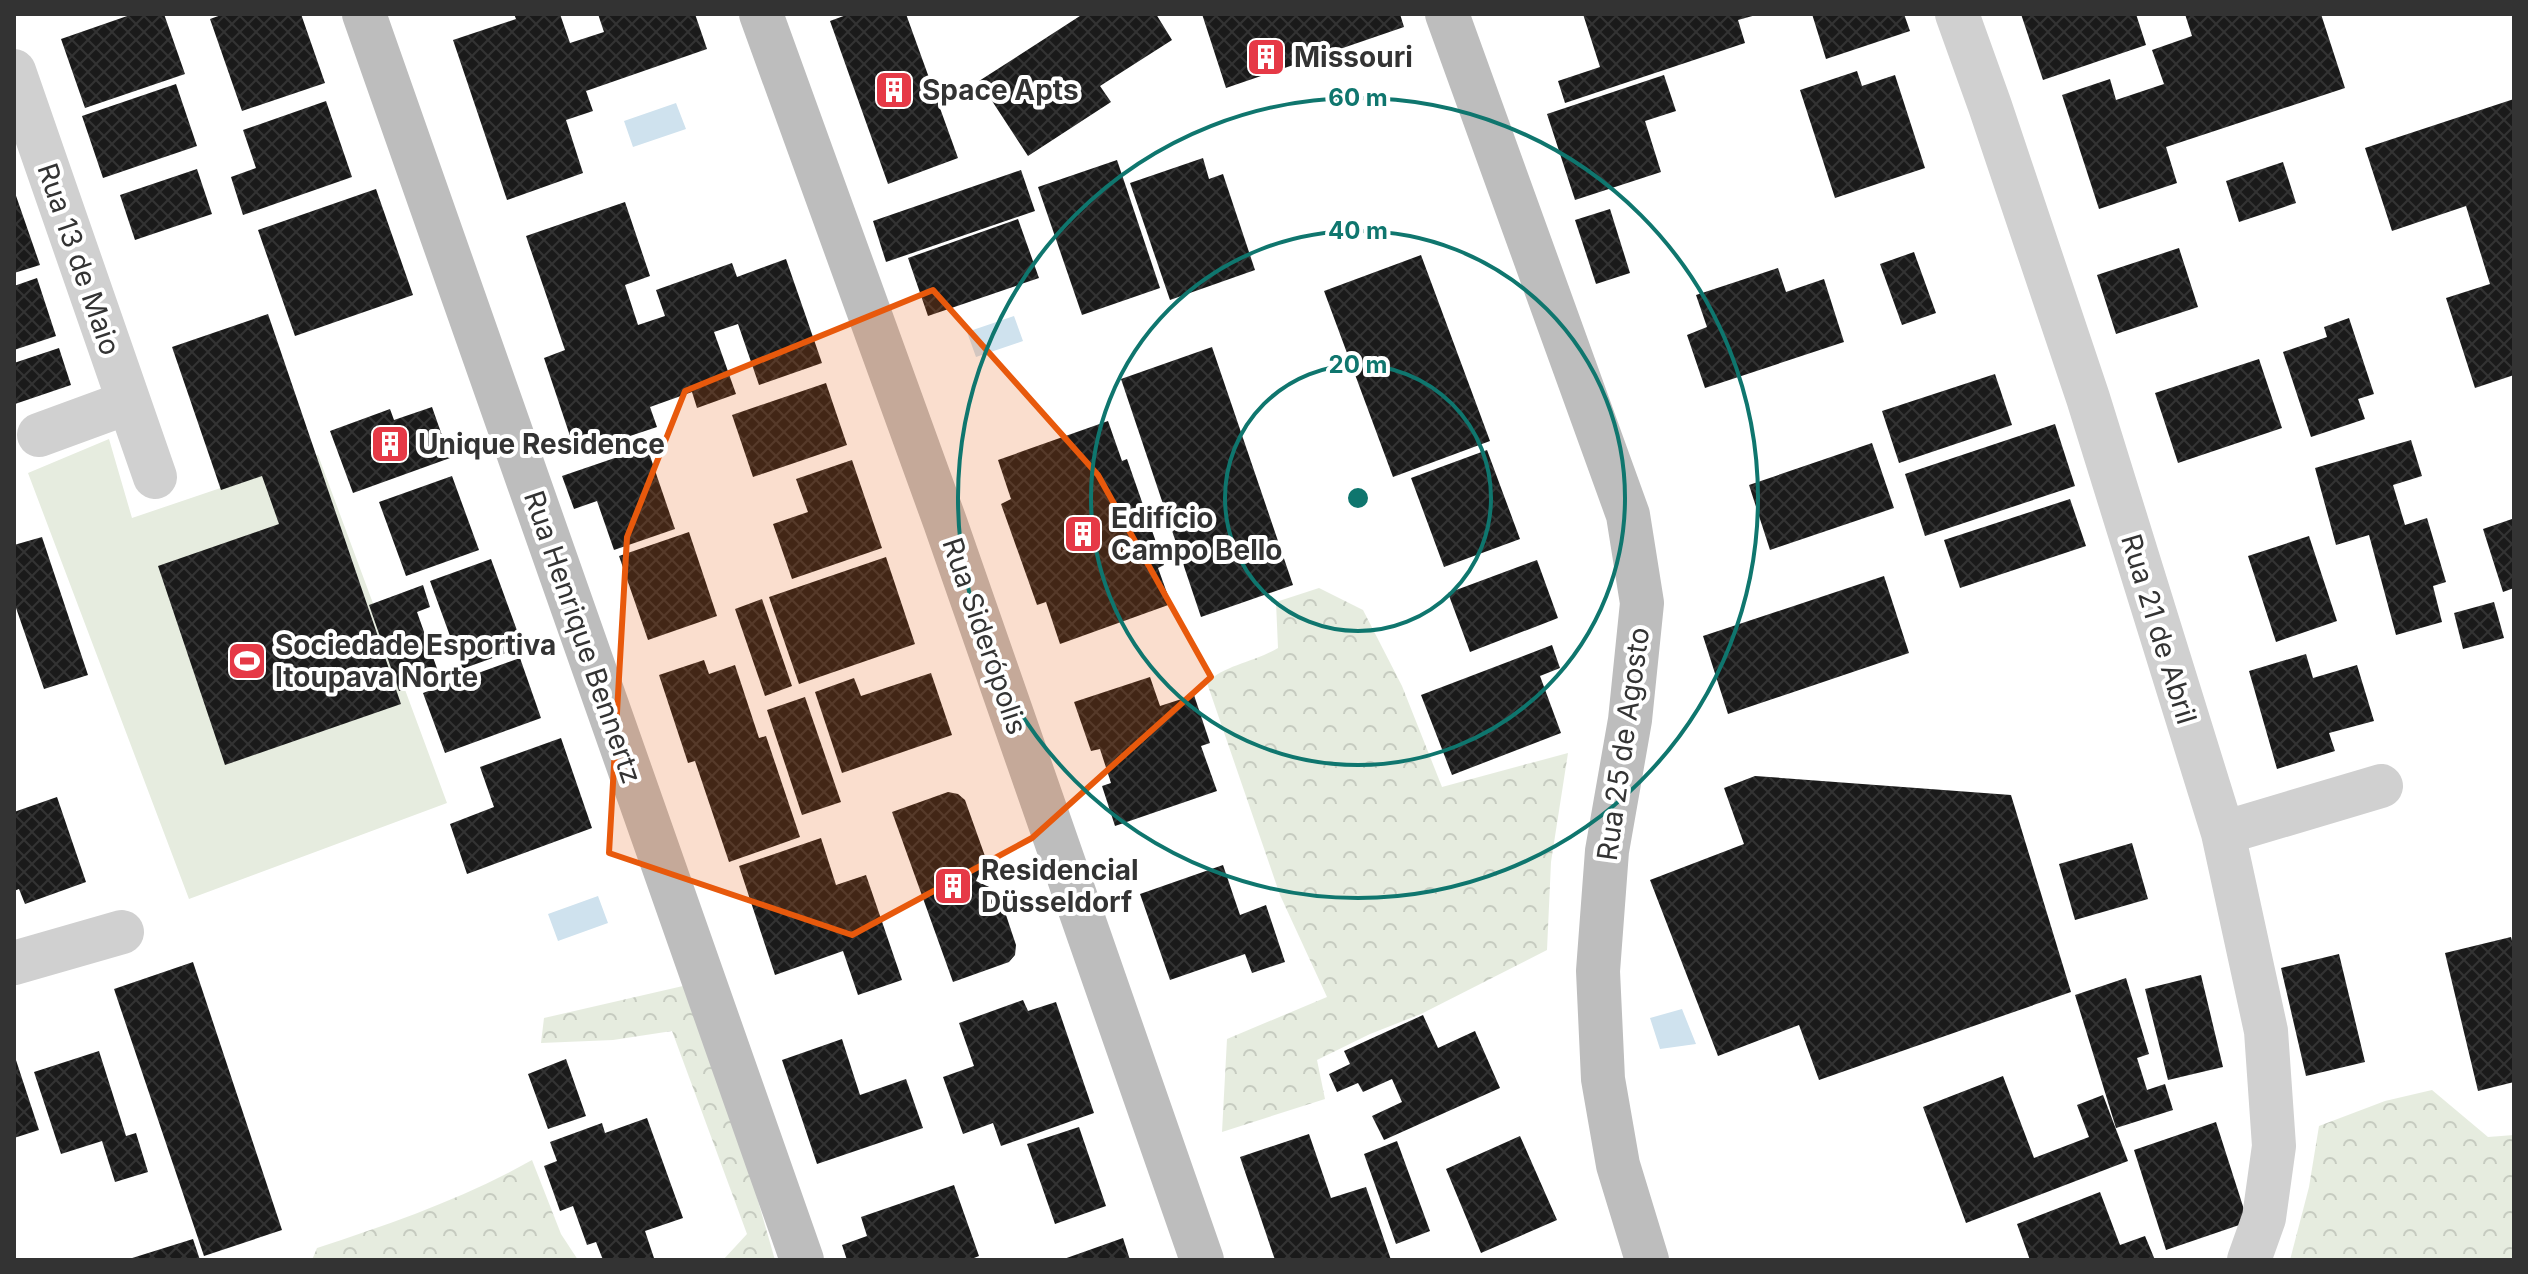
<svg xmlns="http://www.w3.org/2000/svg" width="2528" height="1274" font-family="Inter,sans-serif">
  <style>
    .grass { fill: #e6ecdf }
    .forest { fill: url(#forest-crowns) }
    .water { fill: #cfe2ee }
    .building { fill: url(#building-cross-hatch) }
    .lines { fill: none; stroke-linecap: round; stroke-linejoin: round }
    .street { stroke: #d0d0d0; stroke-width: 44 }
    .secondary { stroke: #bdbdbd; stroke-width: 44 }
    .marked { fill: #e8590c; fill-opacity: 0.2; stroke: #e8590c; stroke-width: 6; stroke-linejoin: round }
    .ring { fill: none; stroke: #0f766e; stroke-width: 4 }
    .labels { text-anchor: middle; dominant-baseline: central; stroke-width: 8; stroke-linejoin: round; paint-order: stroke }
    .poi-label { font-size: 28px; font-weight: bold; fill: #333; stroke: #fff; text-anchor: start }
    .street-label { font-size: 28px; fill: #333; stroke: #fff }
    .centre { fill: #0f766e; stroke: #fff; stroke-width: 4 }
    .ring-label { font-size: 24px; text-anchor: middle; font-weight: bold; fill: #0f766e; stroke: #fff; stroke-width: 8; stroke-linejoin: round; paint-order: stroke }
  </style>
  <defs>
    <pattern id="forest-crowns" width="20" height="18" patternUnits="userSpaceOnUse" patternTransform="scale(2)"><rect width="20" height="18" fill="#e6ecdf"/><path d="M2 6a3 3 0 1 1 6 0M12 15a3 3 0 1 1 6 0" fill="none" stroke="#c6cbc0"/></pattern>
    <pattern id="building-cross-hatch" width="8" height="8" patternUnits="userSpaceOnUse" patternTransform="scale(2)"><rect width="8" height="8" fill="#1a1a1a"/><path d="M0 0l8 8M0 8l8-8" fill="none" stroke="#333"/></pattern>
  </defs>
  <rect width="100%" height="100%" fill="#fff"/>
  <!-- grass -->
  <path class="grass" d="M109 439 132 518 318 455 447 803 189 899 28 473Z"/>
  <!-- forest -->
  <path class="forest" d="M1319 588 1363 610 1402 686 1442 787 1568 753 1551 862 1547 950 1421 1014 1370 1034 1317 1060 1325 1099 1222 1132 1227 1039 1327 997 1280 895 1207 683C1224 665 1255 662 1278 648L1276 602Z
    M683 986 742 1145 775 1260H723L747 1234 672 1031 613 1040 541 1043 544 1018Z
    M2432 1090 2488 1137 2514 1135V1260H2290L2309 1187 2319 1126 2385 1101Z
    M532 1160 561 1234 578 1260H312L317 1248C390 1224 465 1198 532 1160Z"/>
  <!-- water -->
  <path class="water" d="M676 103 686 129 633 147 624 121Z
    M1014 316 1023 341 976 357 967 332Z
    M598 896 608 923 558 941 548 914Z
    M1682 1009 1696 1044 1660 1049 1650 1018Z"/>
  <!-- building -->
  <path class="building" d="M133 14H164L185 74 85 108 61 39Z
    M224 14H301L325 83 242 111 210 19Z
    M514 14H560L570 43 604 32 598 14H695L707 49 586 91 593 111 566 120 583 173 507 200 453 40 516 19Z
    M849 14H906L958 158 888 184 830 21Z
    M1083 14H1156L1172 40 1100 86 1111 102 1028 156 979 81Z
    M1202 14H1400L1404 27 1226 88Z
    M1583 14H1756V15L1738 20 1745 43 1565 103 1558 81 1600 67Z
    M1812 14H1904L1910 31 1826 59Z
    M2021 14H2136L2146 45 2043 80Z
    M2185 14H2321L2345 88 2166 147 2177 183 2099 209 2062 95 2110 79 2116 100 2164 84 2152 50 2192 36Z
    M1857 71 1862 86 1895 75 1925 168 1835 198 1800 90Z
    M1664 75 1676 111 1645 121 1661 172 1575 200 1547 114Z
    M176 84 197 146 103 178 82 116Z
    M2514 99V375L2475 388 2446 298 2490 284 2466 206 2392 231 2365 148Z
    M326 101 352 177 243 215 231 177 256 168 243 130Z
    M1203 158 1209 179 1223 174 1255 270 1170 300 1130 183Z
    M1117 160 1160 288 1082 315 1038 187Z
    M2283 162 2296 203 2239 222 2226 181Z
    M197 169 212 214 135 240 120 195Z
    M1021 170 1035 211 886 262 873 221Z
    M376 189 413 295 295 336 258 230Z
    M14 190 40 265 14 273Z
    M625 202 650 276 625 285 638 325 665 316 656 290 732 263 737 277 786 259 822 363 759 385 738 324 714 332 736 394 697 408 692 392 650 407 657 427 576 454 544 358 565 350 526 236Z
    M1610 209 1630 273 1596 284 1575 220Z
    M1018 219 1039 278 928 316 908 258Z
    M2179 248 2198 307 2116 334 2097 275Z
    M1914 252 1936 313 1902 325 1880 264Z
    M1421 255 1490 441 1393 477 1324 291Z
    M1778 268 1786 292 1824 279 1844 342 1705 388 1687 335 1707 327 1696 295Z
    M37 278 56 336 14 350V286Z
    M268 314 401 704 225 765 158 566 279 524 262 476 221 490 172 347Z
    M2349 318 2374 394 2358 399 2365 419 2311 437 2283 352 2327 337 2324 327Z
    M1212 347 1293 585 1201 617 1121 379Z
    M59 348 71 385 15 404 14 363Z
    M2259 359 2282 428 2178 463 2155 393Z
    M1995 374 2012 425 1899 463 1882 411Z
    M826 383 847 445 753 477 732 415Z
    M432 407 450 458 353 493 330 431 390 409 394 420Z
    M1108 421 1122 461 1127 459 1164 565 1158 568 1171 604 1060 644 1046 602 1037 605 1001 504 1011 499 998 460Z
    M2055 424 2075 486 1925 536 1905 474Z
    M2411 440 2422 476 2393 485 2405 525 2427 518 2446 582 2433 586 2442 622 2396 635 2369 535 2336 545 2315 468Z
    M1872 443 1894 508 1770 550 1749 485Z
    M647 447 675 529 614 550 597 501 574 509 562 476Z
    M1487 450 1520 539 1444 567 1411 478Z
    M852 460 882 548 792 579 773 524 808 512 796 479Z
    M452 476 479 550 406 576 379 502Z
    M2070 499 2086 546 1960 588 1944 540Z
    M2512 519 2514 588 2503 592 2483 529Z
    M689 532 717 616 648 640 619 556Z
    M2309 536 2337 621 2276 642 2248 556Z
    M42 537 88 675 44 689 14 602V545Z
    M886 557 915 644 799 684 769 597Z
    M491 559 523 647 462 669 430 581Z
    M1537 560 1558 618 1470 652 1448 593Z
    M1884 576 1909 653 1728 714 1703 636Z
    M423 585 430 607 417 612 440 677 399 691 369 605Z
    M762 599 792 686 765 696 735 609Z
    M2494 602 2504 638 2463 649 2454 613Z
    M1552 645 1560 668 1540 676 1561 733 1452 775 1421 695Z
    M2306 654 2313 678 2357 665 2374 721 2329 733 2335 751 2277 769 2249 671Z
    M520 658 541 718 445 753 423 693Z
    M704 660 709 674 735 665 759 738 766 736 800 837 729 862 695 761 688 763 659 675Z
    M931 673 952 735 842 773 815 692 854 678 861 696Z
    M1150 677 1160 706 1194 695 1210 743 1201 746 1217 791 1115 826 1102 786 1111 783 1100 749 1091 751 1074 702Z
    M805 697 841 802 802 815 767 710Z
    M561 738 592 828 467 874 450 824 494 807 480 767Z
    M1755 776 2011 795 2071 992 1819 1080 1799 1025 1718 1056 1650 880 1744 844 1724 788Z
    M948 792 958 794 965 800 986 859 976 881 998 891 1016 945 1015 955 1009 962 953 982 892 812Z
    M57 797 86 882 25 904 19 889 14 891V812Z
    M821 838 836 885 866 875 902 980 858 995 843 951 775 975 739 866Z
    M2132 843 2148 899 2075 920 2059 864Z
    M1223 865 1240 915 1266 905 1285 962 1252 973 1245 954 1170 980 1140 894Z
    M2511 937 2514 949V1082L2478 1091 2445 953Z
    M2339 954 2365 1062 2306 1076 2281 968Z
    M193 962 282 1230 204 1256 114 989Z
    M2201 975 2223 1067 2168 1080 2145 989Z
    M2126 978 2149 1054 2137 1058 2147 1090 2165 1084 2173 1110 2116 1128 2075 995Z
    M1023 1000 1028 1011 1056 1002 1094 1113 1001 1146 993 1123 963 1134 943 1077 974 1066 959 1023Z
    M1423 1015 1438 1048 1475 1031 1500 1088 1384 1140 1372 1116 1402 1102 1392 1079 1363 1092 1358 1083 1337 1092 1329 1074 1350 1064 1344 1051Z
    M842 1039 860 1095 906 1079 923 1128 817 1164 782 1060Z
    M99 1051 126 1136 136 1133 148 1172 115 1182 102 1141 61 1154 34 1072Z
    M14 1054 39 1130 14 1138Z
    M566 1059 586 1116 548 1129 528 1074Z
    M2003 1076 2034 1158 2089 1137 2077 1105 2103 1095 2128 1161 1966 1223 1923 1107Z
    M647 1118 683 1218 645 1231 654 1258 603 1260 596 1242 587 1245 573 1206 560 1211 544 1166 557 1161 550 1142 602 1123 605 1133Z
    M2216 1122 2248 1222 2166 1250 2134 1150Z
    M1079 1127 1106 1206 1055 1224 1027 1144Z
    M1309 1134 1331 1198 1366 1187 1391 1260H1275L1240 1157Z
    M1520 1136 1557 1220 1481 1253 1446 1169Z
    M1397 1141 1430 1231 1396 1244 1364 1154Z
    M954 1185 979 1256 969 1260H847L842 1245 867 1236 861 1217Z
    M2100 1192 2120 1245 2145 1236 2155 1260H2030L2017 1224Z
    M1123 1238 1130 1260H1061Z
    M193 1239 200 1260H129V1259Z"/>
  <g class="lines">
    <!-- street -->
    <path class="street" d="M1957 14 1990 106 2088 398 2223 833 2266 1031 2274 1146 2264 1218 2249 1260
      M14 71 155 477
      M39 435 129 402
      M2223 833 2381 786
      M14 963 122 932"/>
    <!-- secondary -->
    <path class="secondary" d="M364 14 802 1260
      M761 14 945 522 1202 1260
      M1447 14 1628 515 1642 603 1630 720 1607 851 1598 971 1603 1079 1618 1165 1647 1260"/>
  </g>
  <!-- marked area -->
  <path class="marked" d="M933 290 1098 475 1211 677 1032 838 852 935 609 853 627 537 685 391Z"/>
  <!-- distance rings -->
  <g class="ring">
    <circle cx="1358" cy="498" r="133"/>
    <circle cx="1358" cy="498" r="267"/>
    <circle cx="1358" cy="498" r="400"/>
  </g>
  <!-- icons -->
  <defs>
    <g id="building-square" transform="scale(2)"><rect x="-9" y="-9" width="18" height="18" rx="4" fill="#e63946" stroke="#fff"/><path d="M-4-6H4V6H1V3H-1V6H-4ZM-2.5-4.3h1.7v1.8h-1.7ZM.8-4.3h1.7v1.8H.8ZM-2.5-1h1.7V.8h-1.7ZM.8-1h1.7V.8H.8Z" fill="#fff"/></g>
    <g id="stadium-square" transform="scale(2)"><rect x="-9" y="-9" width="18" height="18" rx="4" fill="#e63946" stroke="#fff"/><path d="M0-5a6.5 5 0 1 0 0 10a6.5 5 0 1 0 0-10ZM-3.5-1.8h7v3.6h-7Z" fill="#fff"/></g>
  </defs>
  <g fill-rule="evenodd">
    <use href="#building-square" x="1266" y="57"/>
    <use href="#building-square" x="894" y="90"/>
    <use href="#building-square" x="390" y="444"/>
    <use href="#building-square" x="1083" y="534"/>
    <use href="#stadium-square" x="247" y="661"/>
    <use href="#building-square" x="953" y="886"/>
  </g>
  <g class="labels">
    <!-- poi labels -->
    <g class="poi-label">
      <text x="1294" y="57">Missouri</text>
      <text x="922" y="90">Space Apts</text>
      <text x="418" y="444">Unique Residence</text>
      <text x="1111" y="518">Edifício<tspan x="1111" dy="32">Campo Bello</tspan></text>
      <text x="275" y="645">Sociedade Esportiva<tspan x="275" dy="32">Itoupava Norte</tspan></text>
      <text x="981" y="870">Residencial<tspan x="981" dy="32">Düsseldorf</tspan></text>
    </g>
    <!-- street labels -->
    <g class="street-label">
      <text transform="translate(79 259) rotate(71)">Rua 13 de Maio</text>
      <text transform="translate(2159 629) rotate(73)">Rua 21 de Abril</text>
      <text transform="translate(985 636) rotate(71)">Rua Siderópolis</text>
      <text transform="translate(583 637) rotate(71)">Rua Henrique Bennertz</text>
      <text transform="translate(1623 744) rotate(-82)">Rua 25 de Agosto</text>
    </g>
  </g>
  <circle cx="1358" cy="498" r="12" class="centre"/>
  <g class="ring-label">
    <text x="1358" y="106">60 m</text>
    <text x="1358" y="239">40 m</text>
    <text x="1358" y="373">20 m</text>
  </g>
  <!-- border -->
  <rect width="2528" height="1274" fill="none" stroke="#333333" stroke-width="32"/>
</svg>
